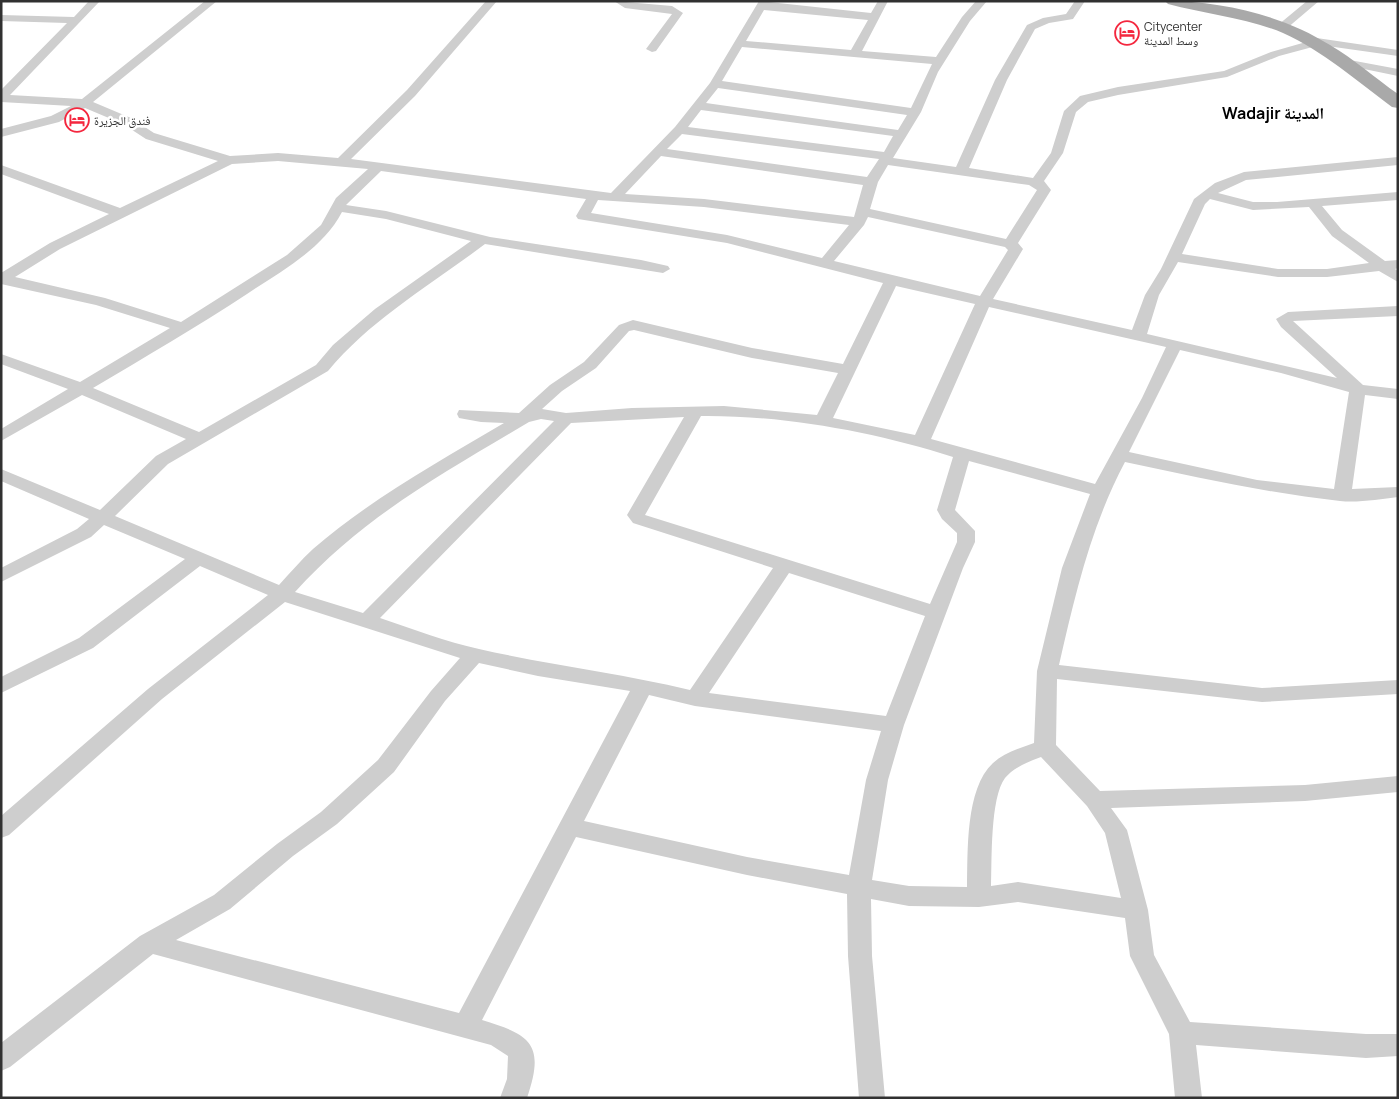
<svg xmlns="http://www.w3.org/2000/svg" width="1399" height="1099" font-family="Manrope,'Noto Naskh Arabic',sans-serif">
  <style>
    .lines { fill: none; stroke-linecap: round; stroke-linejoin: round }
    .street { fill: #cecece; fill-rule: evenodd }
    .primary { fill: #a9a9a9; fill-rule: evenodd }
    .labels { text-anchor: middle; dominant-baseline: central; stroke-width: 5; stroke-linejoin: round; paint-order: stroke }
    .far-poi-label { font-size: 12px; fill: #313131; stroke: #fff; text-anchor: start }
    .far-district-label { font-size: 16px; font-weight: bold; fill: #000; stroke: #fff }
  </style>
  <rect width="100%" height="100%" fill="#fff"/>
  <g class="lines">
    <!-- street -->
    <path class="street" d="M89 1H100L10 95 82 99 205 1H217L93 102 131 118 154 133 230 156 278 153 338 158 407 90 486 1H497L415 96 351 159 611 193 675 127 710 83 759 1 871 13 878 1H888L862 51 936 57 962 17 976 1H987L970 21 938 72 921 112 893 158 956 167 995 80 1027 25 1043 18 1066 14 1075 1H1085L1073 19 1049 23 1035 29 1007 80 969 168 1033 178 1051 153 1064 111 1080 96 1118 87 1224 71 1271 52 1306 42V38L1310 37 1398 50V56L1320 45 1279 56 1227 77 1118 95 1088 102 1076 112 1063 153 1044 181 1051 190 1018 243 1023 249 993 299 1132 330 1145 295 1161 269 1194 199 1215 183 1244 172 1398 157V165L1246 180 1218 193 1253 202H1277L1398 192V200L1322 206 1342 230 1385 261 1398 260V268L1395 269 1398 271V282L1379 271 1327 277H1278L1178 262 1159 295 1147 334 1337 378 1281 327 1276 319 1288 312 1398 306V316L1293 321 1363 385 1398 389V399L1365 395 1352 489 1398 487V497C1380 499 1358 503 1340 501 1267 493 1196 477 1125 462 1091 526 1075 595 1059 665L1262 688 1398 680V694L1262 702 1057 679 1056 745 1100 791 1305 785 1398 776V792L1305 801 1111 808 1127 830 1148 910 1154 955 1190 1022 1366 1034H1398V1056L1366 1058 1196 1045 1202 1098H1175L1169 1034 1130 956 1125 918 1018 902 979 907 909 906 871 899 872 956 885 1098H859L848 956 847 894 747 875 576 837 482 1020C532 1035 545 1045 527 1098H500L507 1079 508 1056 491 1045 153 954 10 1067 1 1071V1043L140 936 214 895 277 844 321 812 378 760 431 691 460 658 285 602 162 699 9 835 1 838V816L148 689 268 595 200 566 93 648 1 693V677L79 638 185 559 104 525 91 537 1 582V568L77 529 89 519 1 481V469L100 510 156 456 186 439 82 395 1 441V429L68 389 1 364V354L80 382 170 328 96 305 1 284V273L50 243 109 214 1 174V165L120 208 218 161 146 139 123 124 85 108 59 122 1 137V129L51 116 71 106 1 102V90L67 23 1 21V15L74 17ZM764 10 868 20 851 50 746 41ZM742 47 932 64 911 108 722 81ZM718 88 907 115 898 130 706 103ZM701 110 893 136 884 152 688 127ZM682 134 879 159 867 177 667 149ZM661 156 863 185 854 217 704 199 625 194ZM278 161 368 169 336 198 321 225 287 255 181 322 105 298 15 277 60 249 232 164ZM888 165 1029 185 1037 190 1006 239 870 209 878 182ZM381 171 586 199 576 216 578 219 727 243 883 283 843 364 752 348 633 320 619 325 584 362 550 385 519 413 459 410 457 414 459 418 481 422 504 423C438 462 371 499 313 549 301 560 290 573 279 585L115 516 168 464 328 371C371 319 431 285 485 244L663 273 670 269 668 266 641 260 490 237 386 211 346 205ZM1210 199 1253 210 1309 207 1332 236 1369 263 1327 269H1278L1182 254 1205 204ZM598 200 704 207 849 225 822 258 727 235 591 213ZM342 212 386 219 471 241 375 309 333 345 316 365 199 432 93 388C145 357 197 327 247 294 281 271 322 250 342 212ZM868 217 1005 247 1008 250 980 296 834 261 864 225ZM896 286 975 304 915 435 833 418ZM989 307 1166 347 1142 398 1095 484 931 439ZM634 330 752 358 838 373 817 415 724 406 632 408 566 413 542 409 562 391 596 368 629 331ZM1180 350 1281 373 1349 392 1334 489 1257 480 1129 452ZM701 416C783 415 875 432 953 457L937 510 942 519 957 533V542L930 604 645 515ZM684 417 627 515 633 523 773 568 690 690C620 673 549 665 479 649 446 642 413 629 380 618L571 423ZM541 419 554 421 363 613 295 592C364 516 442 474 529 422ZM969 461 1090 494 1062 568 1037 671 1034 743C1020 748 1004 753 993 763 965 789 968 852 967 887L909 886 872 880 888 780 904 725 963 568 975 542V531L955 510ZM789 573 925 616 886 716 709 693ZM479 663 538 676 630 691 459 1013 176 940 230 909 293 856 337 824 394 772 445 701ZM649 695 695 706 881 731 866 780 849 875 747 857 584 821ZM1041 757 1087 806 1105 833 1121 898 1018 882 991 886C992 861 990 798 1005 778 1014 767 1028 762 1041 757Z
      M614 1 672 6 683 13 656 51 652 52 646 49 672 14 625 8Z
      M1307 1H1319L1286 29H1278V25Z
      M1339 58 1398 69V76L1335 63 1333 61Z"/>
    <!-- primary -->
    <path class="primary" d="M1165 1C1221 1 1282 15 1330 45 1354 59 1375 78 1398 94V108L1392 107C1357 81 1323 51 1283 33 1247 18 1206 14 1168 4Z"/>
  </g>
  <!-- icons -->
  <defs>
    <g id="hotel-ring" transform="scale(1.25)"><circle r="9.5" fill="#fff" stroke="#f4273e" stroke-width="1.5"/><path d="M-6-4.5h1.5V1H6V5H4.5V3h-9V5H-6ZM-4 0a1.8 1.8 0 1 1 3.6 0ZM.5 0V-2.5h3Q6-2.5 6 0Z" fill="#f4273e"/></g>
  </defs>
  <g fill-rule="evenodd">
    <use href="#hotel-ring" x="1127" y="33"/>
    <use href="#hotel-ring" x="77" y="120"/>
  </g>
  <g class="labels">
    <!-- far-poi labels -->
    <g class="far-poi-label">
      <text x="1144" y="26">Citycenter<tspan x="1144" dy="14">وسط المدينة</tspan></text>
      <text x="94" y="120">فندق الجزيرة</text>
    </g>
    <!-- far-district labels -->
    <g class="far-district-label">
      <text x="1273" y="113">Wadajir المدينة</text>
    </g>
  </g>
  <!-- border -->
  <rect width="1399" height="1099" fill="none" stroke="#313131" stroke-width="5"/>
</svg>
